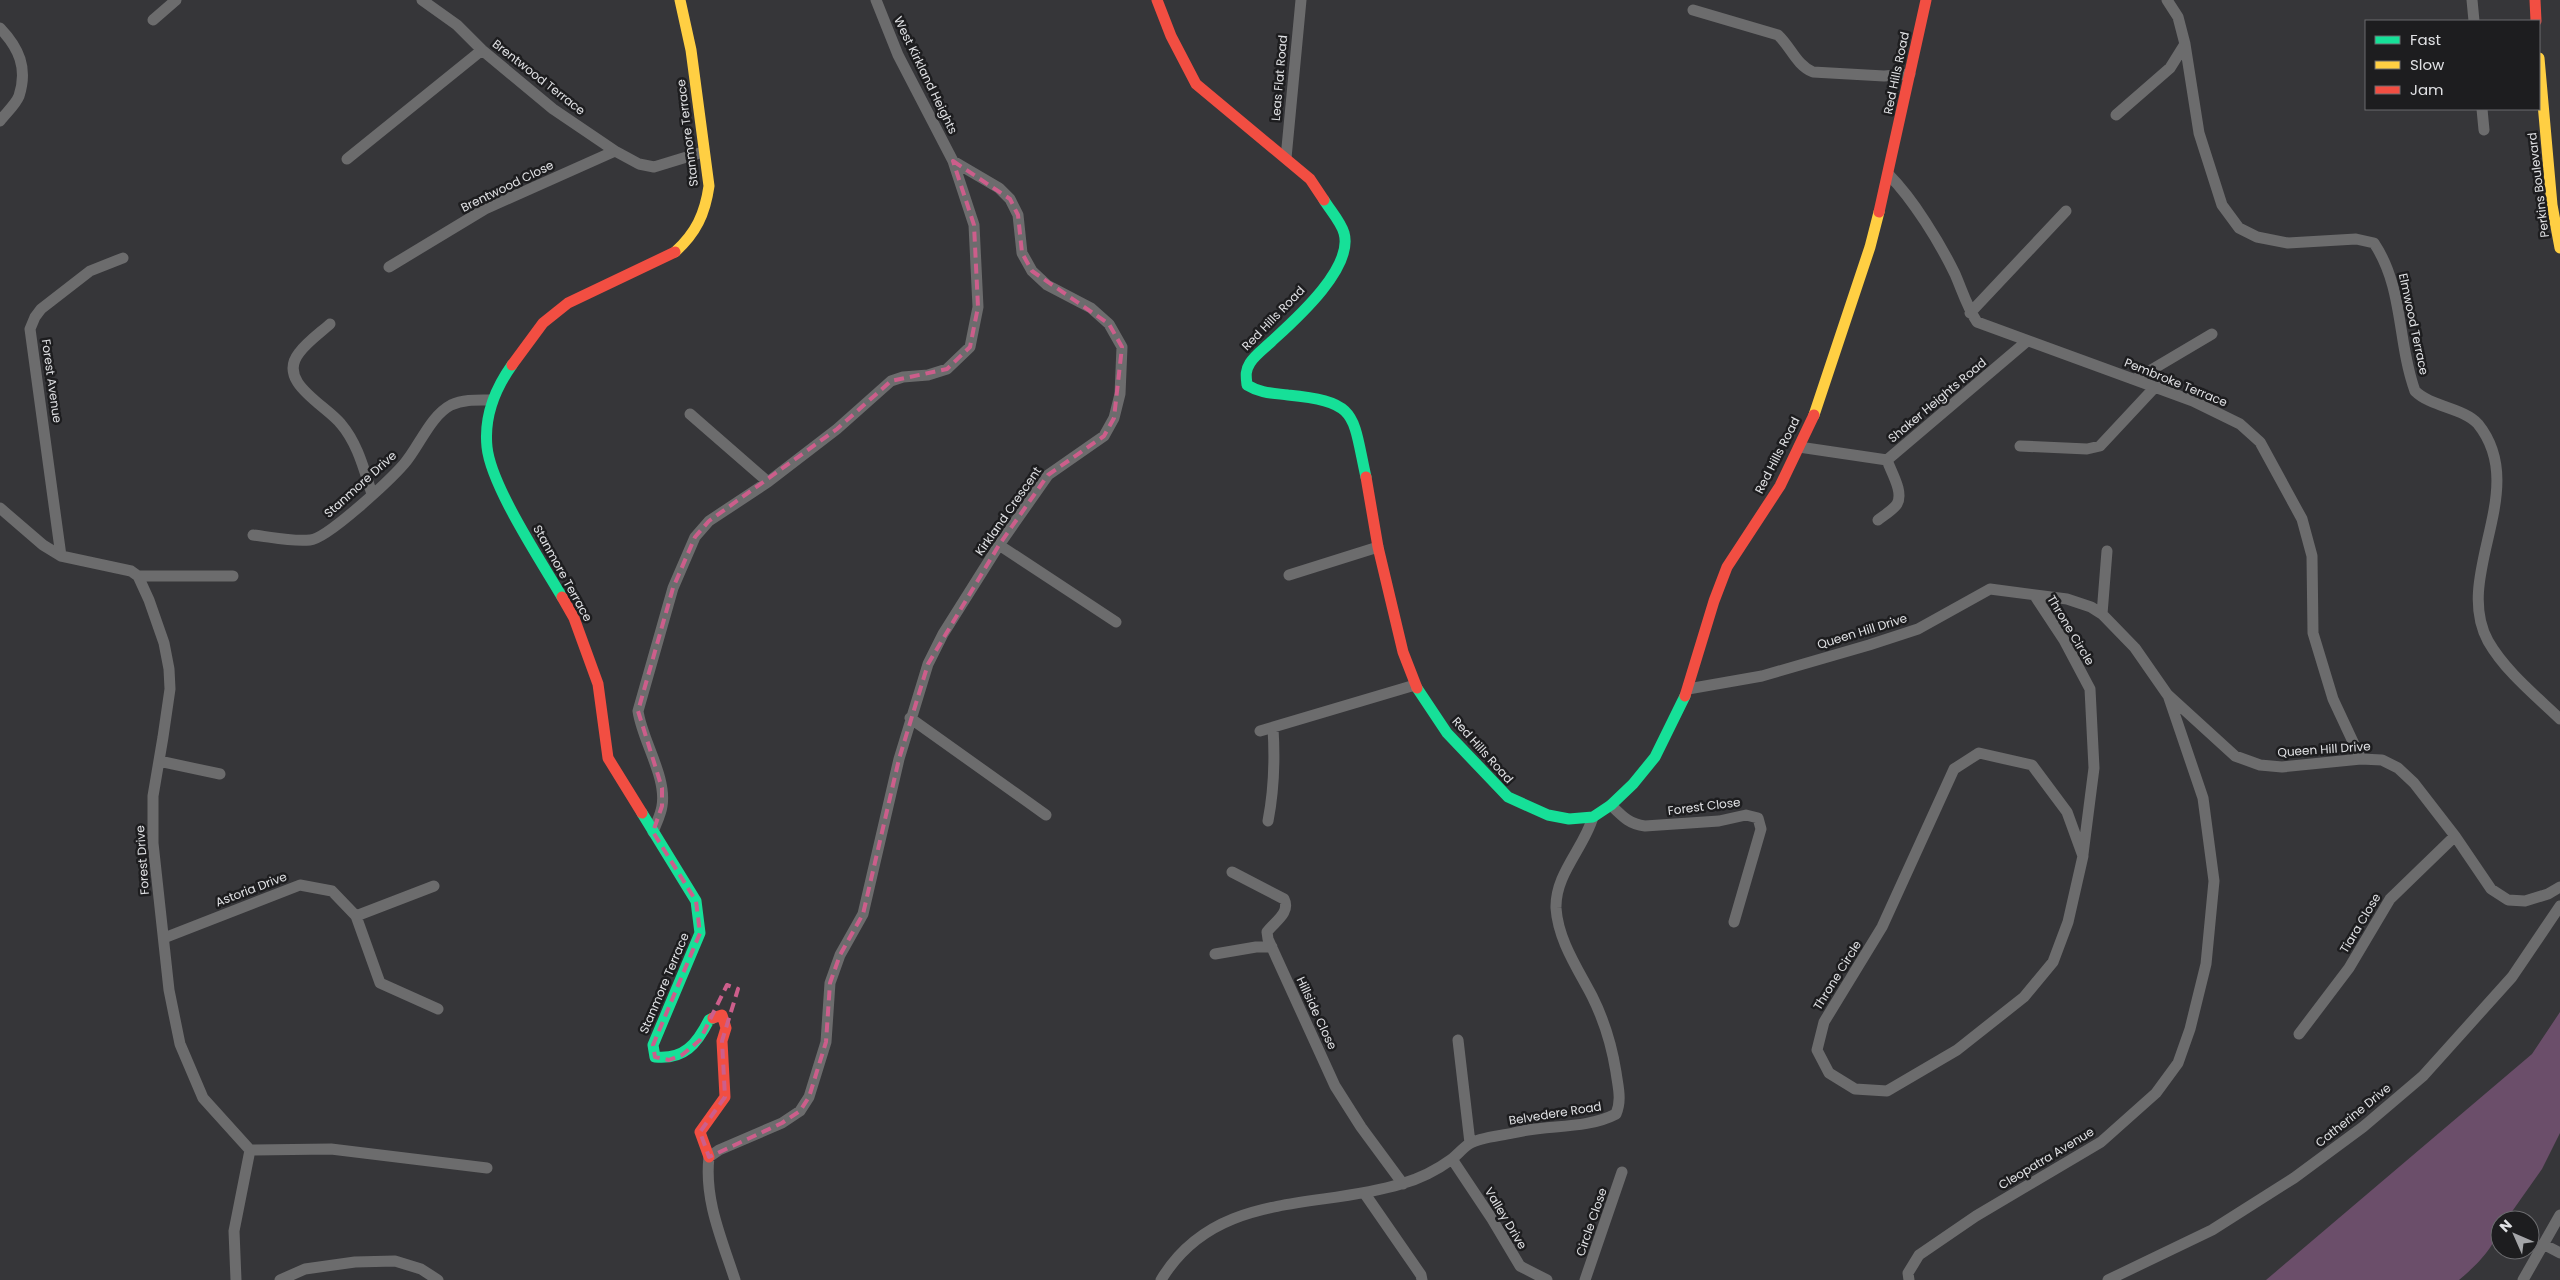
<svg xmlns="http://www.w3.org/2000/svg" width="2560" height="1280" font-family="Poppins,sans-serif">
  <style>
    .forest { fill: #6b4e6a }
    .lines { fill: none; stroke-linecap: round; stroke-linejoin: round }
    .street { stroke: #6c6c6d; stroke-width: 11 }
    .fast { stroke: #16e098; stroke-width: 11 }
    .slow { stroke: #ffcf43; stroke-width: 11 }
    .jam { stroke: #f24e42; stroke-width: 11 }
    .marked { fill: none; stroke: #cc5e8b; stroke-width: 4; stroke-dasharray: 10 6; stroke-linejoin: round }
    .labels { text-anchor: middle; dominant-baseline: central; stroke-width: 5; stroke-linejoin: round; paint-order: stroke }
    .street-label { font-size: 12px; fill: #e0e1e4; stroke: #1d1d1f }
  </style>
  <rect width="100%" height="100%" fill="#363639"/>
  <!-- forest -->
  <path class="forest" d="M2560 1012V1133L2542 1169 2506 1220H2500C2500 1243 2476 1266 2459 1280H2266L2532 1054Z"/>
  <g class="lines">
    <!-- street -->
    <path class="street" d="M422 0 457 25 482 50 553 109 615 151 639 164 654 167 703 152
      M2167 0 2178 17 2185 44 2199 133 2222 205 2239 228 2257 237 2288 243 2356 239 2374 243C2404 288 2397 342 2415 391 2431 407 2464 408 2478 424 2531 490 2452 575 2488 641 2505 671 2536 696 2560 719
      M2472 0 2474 21
      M1693 10 1778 35C1791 47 1796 65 1813 72L1884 76 1910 74
      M153 20 176 0
      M0 28C19 48 28 68 19 96 16 104 6 113 0 121
      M2482 109 2484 130
      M2116 115 2170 68 2185 44
      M1286 158 1301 0
      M347 159 482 50
      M1889 175C1913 199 1940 243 1955 274 1962 290 1967 307 1977 322L2193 401 2240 424 2260 442 2302 519 2312 556 2313 633 2333 699 2361 759
      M389 267 485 209 615 151
      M1970 313 2066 211
      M330 324C320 333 307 342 299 353 276 382 326 405 341 424 358 444 364 470 372 494
      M2136 379 2212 334
      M690 414 768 482
      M2020 446 2087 449 2100 446 2156 386
      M1799 447 1887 460 2026 342
      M0 508 43 545 61 556 131 571 138 576 149 600 164 643 169 669 170 689 163 737 153 796V843L169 990 180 1044 203 1098 250 1150 234 1231 236 1280
      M1878 520C1883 516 1893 510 1897 504 1904 492 1891 472 1887 460
      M253 535C271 537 292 542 310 540 327 539 390 480 404 464 419 447 430 416 451 405 464 399 478 400 492 400
      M999 545 1116 622
      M61 556 30 329 35 317 41 309 90 271 123 258
      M1289 575 1378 547
      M138 576H233
      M2035 596 2064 640 2090 689 2094 768 2083 854
      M2102 614 2107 551
      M1688 689 1762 676 1869 645 1918 629 1990 589 2067 599 2091 607 2102 614 2135 648 2167 694 2235 756 2260 765 2282 767 2361 759 2382 760 2398 768 2414 783 2455 836 2491 889 2508 900 2525 901 2548 894 2560 887
      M910 718 1046 815
      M1260 731 1415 685
      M1979 753 2032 765 2067 812 2083 856 2068 922 2053 962 2024 997 1957 1050 1887 1091 1855 1089 1829 1073 1817 1050 1824 1022 1882 927 1954 769Z
      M159 761 220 774
      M1611 805C1622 816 1629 824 1645 826L1719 821 1746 815 1758 818 1761 829 1734 922
      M1268 821C1274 790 1275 759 1273 728
      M653 832C656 824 661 814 662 806 667 777 642 740 638 711L673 588 695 537 709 521 768 482 837 429 891 381 903 377 928 375 947 369 970 347 978 307 974 225 953 161 898 55 876 0
      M1232 872 1284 899C1291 913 1274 922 1267 932L1268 939 1335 1086 1361 1127 1403 1184
      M356 916 434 886
      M164 938 300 885 332 891 356 916 380 983 438 1009
      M1215 954 1256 947H1272
      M2299 1034 2349 968 2390 899 2455 836
      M1458 1040 1470 1143
      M250 1150 331 1149 487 1168
      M1452 1159 1492 1219 1520 1266 1547 1280
      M1365 1194 1421 1275 1422 1280
      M2543 1244 2560 1253
      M280 1280 305 1269 355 1262 395 1261 421 1269 438 1280
      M735 1280C722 1240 704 1200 709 1157L719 1150 782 1123 800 1111 809 1097 826 1042 830 983 840 955 863 914 899 759 928 664 943 634 999 545 1048 475 1104 436 1114 418 1120 394 1122 347 1109 324 1091 308 1047 285 1032 271 1022 253 1018 215 1010 199 999 188 953 161
      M1161 1280C1215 1190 1316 1210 1401 1184 1419 1179 1437 1170 1452 1159 1458 1154 1463 1148 1469 1144 1480 1137 1500 1136 1513 1133 1547 1124 1585 1130 1616 1114 1622 1100 1618 1087 1616 1072 1612 1047 1604 1020 1592 996 1578 969 1558 940 1556 908 1555 874 1584 848 1593 817
      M1585 1280 1622 1172
      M1909 1280 1908 1273 1919 1255 1976 1216 2101 1142 2156 1093 2178 1063 2190 1029 2206 964 2214 881 2203 798 2168 695
      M2108 1280 2212 1230 2294 1178 2363 1127 2423 1076 2512 977 2560 906
      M2523 1280 2560 1215"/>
    <!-- fast -->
    <path class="fast" d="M1324 200C1330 210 1341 222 1344 233 1354 268 1295 320 1272 341 1265 348 1255 355 1250 363 1245 371 1246 376 1247 385 1260 393 1272 393 1288 395 1359 402 1352 414 1366 477
      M512 365C495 389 484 418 487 447 491 486 541 561 562 597
      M1417 688 1447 733 1508 797 1548 815 1569 819 1593 817 1611 805 1633 784 1655 757 1685 696
      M642 813 696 901 700 933 653 1045 655 1057C684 1060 697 1044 709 1020L713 1018"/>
    <!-- slow -->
    <path class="slow" d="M2539 58 2552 205 2560 248
      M675 252C696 233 705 214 709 186L691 50 680 0
      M1814 415 1870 247 1879 212"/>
    <!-- jam -->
    <path class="jam" d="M1157 0 1171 36 1196 84 1310 179 1324 200
      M2535 0 2536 21
      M1879 212 1926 0
      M512 365 543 323 568 303 675 252
      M1366 477 1378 547 1403 652 1417 688
      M562 597 574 618 598 684 608 758 642 813
      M1685 696 1714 601 1727 567 1780 486 1814 415
      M709 1157 700 1132 725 1097 722 1041 726 1028 722 1015 713 1018"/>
  </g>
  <!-- marked area -->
  <path class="marked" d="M953 161 1010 199 1018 215 1022 253 1032 271 1109 324 1122 347 1114 418 1104 436 1048 475 999 545 928 664 899 759 863 914 840 955 830 983 826 1042 809 1097 800 1111 782 1123 709 1157 700 1132 725 1097 722 1041 738 989 727 985 700 1040 682 1055 669 1060 655 1057 653 1045 700 933 696 901 653 832 662 806V788L638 711 673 588 695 537 709 521 837 429 891 381 947 369 970 347 978 307 974 225Z"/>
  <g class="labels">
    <!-- street labels -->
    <g class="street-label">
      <text transform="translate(1896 73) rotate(-78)">Red Hills Road</text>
      <text transform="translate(926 75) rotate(64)">West Kirkland Heights</text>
      <text transform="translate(539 77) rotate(38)">Brentwood Terrace</text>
      <text transform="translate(1279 78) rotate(-85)">Leas Flat Road</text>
      <text transform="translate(687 133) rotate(-97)">Stanmore Terrace</text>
      <text transform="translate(2538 185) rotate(-97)">Perkins Boulevard</text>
      <text transform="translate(507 186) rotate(-26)">Brentwood Close</text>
      <text transform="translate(1273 318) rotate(-46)">Red Hills Road</text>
      <text transform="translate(2414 324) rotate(78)">Elmwood Terrace</text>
      <text transform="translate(52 381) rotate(82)">Forest Avenue</text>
      <text transform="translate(2176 382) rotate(22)">Pembroke Terrace</text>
      <text transform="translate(1937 400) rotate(-40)">Shaker Heights Road</text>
      <text transform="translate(1777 455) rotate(-63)">Red Hills Road</text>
      <text transform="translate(360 484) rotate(-42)">Stanmore Drive</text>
      <text transform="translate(1008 511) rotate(-55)">Kirkland Crescent</text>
      <text transform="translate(563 573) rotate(61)">Stanmore Terrace</text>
      <text transform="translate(2071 630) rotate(59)">Throne Circle</text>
      <text transform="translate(1862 631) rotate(-17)">Queen Hill Drive</text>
      <text transform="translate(2324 749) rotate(-4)">Queen Hill Drive</text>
      <text transform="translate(1483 750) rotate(48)">Red Hills Road</text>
      <text transform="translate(1704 806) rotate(-7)">Forest Close</text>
      <text transform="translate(142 860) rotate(-94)">Forest Drive</text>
      <text transform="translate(251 889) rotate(-21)">Astoria Drive</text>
      <text transform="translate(2360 923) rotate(-59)">Tiara Close</text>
      <text transform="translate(1837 975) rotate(-58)">Throne Circle</text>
      <text transform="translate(664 983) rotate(-67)">Stanmore Terrace</text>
      <text transform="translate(1317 1013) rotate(65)">Hillside Close</text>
      <text transform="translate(1555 1113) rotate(-9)">Belvedere Road</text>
      <text transform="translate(2353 1115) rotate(-39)">Catherine Drive</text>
      <text transform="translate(2046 1158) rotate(-31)">Cleopatra Avenue</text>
      <text transform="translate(1506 1218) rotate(59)">Valley Drive</text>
      <text transform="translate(1591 1222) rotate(-71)">Circle Close</text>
    </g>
  </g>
  <!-- legend -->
  <rect x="2365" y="20" width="175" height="90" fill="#1d1d1f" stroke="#6b6b6e"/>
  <rect x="2375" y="36" width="25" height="8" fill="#16e098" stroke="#6b6b6e"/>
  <text x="2410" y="45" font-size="15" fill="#e0e1e4">Fast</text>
  <rect x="2375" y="61" width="25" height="8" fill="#ffcf43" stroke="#6b6b6e"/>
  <text x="2410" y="70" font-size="15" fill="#e0e1e4">Slow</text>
  <rect x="2375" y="86" width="25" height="8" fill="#f24e42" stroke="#6b6b6e"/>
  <text x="2410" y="95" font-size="15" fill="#e0e1e4">Jam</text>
  <!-- north arrow -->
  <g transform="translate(2515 1235) rotate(315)"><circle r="24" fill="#1d1d1f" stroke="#6b6b6e"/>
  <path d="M0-4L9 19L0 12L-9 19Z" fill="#a4a5a8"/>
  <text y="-8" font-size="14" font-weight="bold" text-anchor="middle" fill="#e0e1e4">N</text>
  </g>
</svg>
